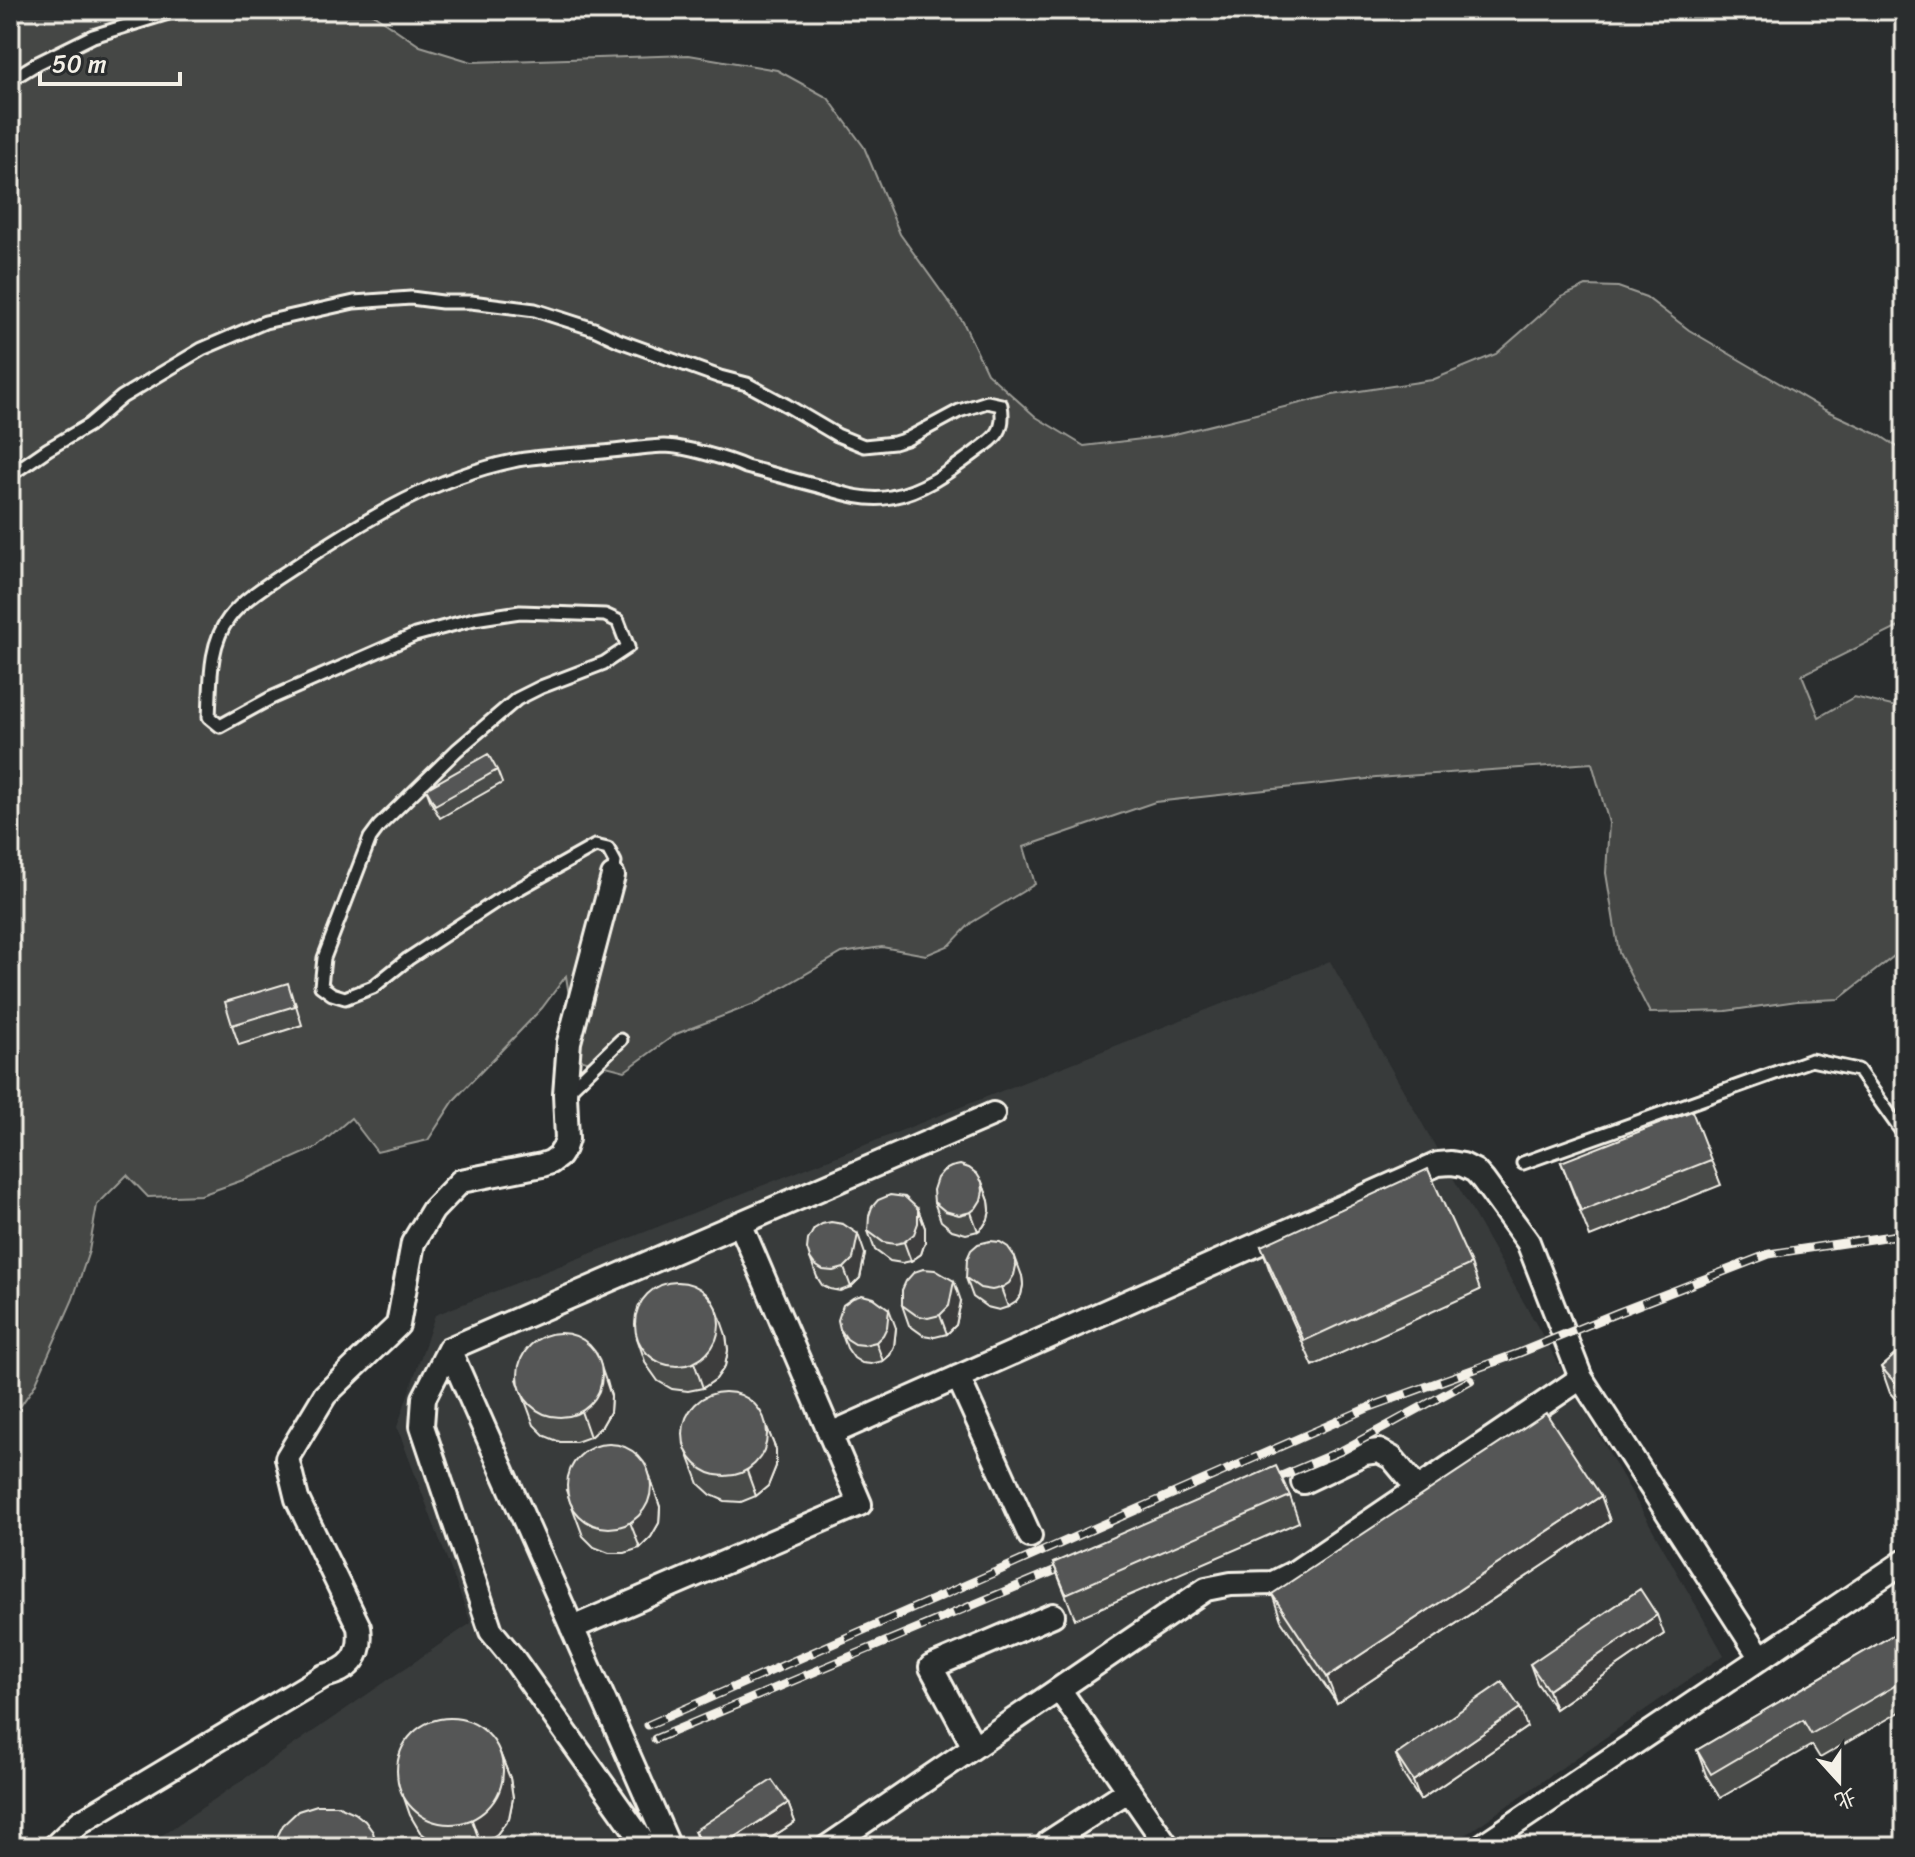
<svg xmlns="http://www.w3.org/2000/svg" width="1915" height="1857" font-family="Sriracha,'LXGW WenKai TC',sans-serif">
  <style>
    .built { fill: #373a3a }
    .green { fill: #444645; stroke: #9c9c96; stroke-width: 2 }
    .lines { fill: none; stroke-linecap: round; stroke-linejoin: round }
    .service-casing { stroke: #f4f1e8; stroke-width: 17 }
    .minor-casing { stroke: #f4f1e8; stroke-width: 28 }
    .service { stroke: #2a2d2e; stroke-width: 11 }
    .minor { stroke: #2a2d2e; stroke-width: 22 }
    .rail-casing { stroke: #f4f1e8; stroke-width: 9 }
    .rail { stroke: #2a2d2e; stroke-width: 6; stroke-dasharray: 18; stroke-linecap: butt }
    .wall { fill: #494b4a; stroke: #f4f1e8; stroke-width: 2 }
    .shaded-wall { fill: #3c3d3c; stroke: #f4f1e8; stroke-width: 2 }
    .building { fill: #555756; stroke: #f4f1e8; stroke-width: 2 }
  </style>
  <rect width="100%" height="100%" fill="#2a2d2e"/>
  <filter id="ink" filterUnits="userSpaceOnUse"><feTurbulence type="fractalNoise" baseFrequency=".0125" numOctaves="2"/><feDisplacementMap in="SourceGraphic" scale="16" xChannelSelector="R" yChannelSelector="G"/><feConvolveMatrix kernelMatrix="1 2 1 2 8 2 1 2 1" color-interpolation-filters="sRGB"/></filter>
  <g filter="url(#ink)">
    <!-- built -->
    <path class="built" d="M1330 961 1724 1655 1448 1847H145L471 1623 397 1427 435 1315Z"/>
    <!-- green -->
    <path class="green" d="M10 10H367L420 46 472 62 689 55 777 70 828 98 864 147 900 234 963 322 987 373 1036 417 1084 446 1167 436 1333 395 1432 380 1496 354 1561 297 1586 286 1618 287 1646 297 1689 330 1825 410 1879 435 1905 452V624L1802 675 1819 717 1854 697 1905 709V946L1903 949 1839 999 1797 1001 1726 1011 1650 1013 1619 953 1606 873 1609 823 1592 763 1376 778 1155 802 1024 847 1035 884 971 923 950 945 926 955 882 947 842 953 754 1004 676 1034 625 1071 579 1059 566 976 542 1008 455 1099 428 1140 377 1152 351 1118 316 1148 246 1179 201 1195 148 1197 127 1175 97 1205 89 1251 73 1299 35 1385 10 1421Z"/>
    <g class="lines">
      <!-- service casing -->
      <g class="service-casing">
        <path id="service" d="M10 80 38 63 93 36 178 10
          M10 475 48 449 89 425 122 397 202 349 265 322 354 302 411 298 442 302H471L535 310 594 329 620 341 720 377 747 384 786 405 837 435 864 446 894 443 907 439 959 411 987 402 1001 405C1006 434 994 438 973 454 949 472 921 492 891 497 867 502 841 493 818 486 794 480 770 473 746 467 729 459 682 446 664 446 644 447 623 450 603 452 574 455 542 455 513 461 436 477 370 517 306 559 283 575 245 596 229 618 208 645 211 685 209 717L220 726 271 698 415 635 474 619 520 612 605 615 618 621 628 647 604 663 541 687 517 699 457 750 379 826 370 838 324 958 321 986 332 994 345 998 373 987 408 959 495 902 595 846 608 849 615 862 613 876
          M568 1091 621 1040
          M1523 1163 1811 1060 1858 1070 1905 1136"/>
      </g>
      <!-- minor casing -->
      <g class="minor-casing">
        <path id="minor" d="M449 1349 993 1114
          M958 1377 1030 1536
          M830 1434 1438 1164 1451 1163 1463 1165 1475 1171 1483 1180 1528 1242 1581 1378 1761 1658
          M1303 1482 1364 1453 1379 1451 1392 1458 1418 1489
          M572 1628 860 1504 740 1223
          M1059 1689 1168 1847
          M974 1747 931 1667 1053 1615
          M1049 1842 1129 1790
          M54 1847 80 1822 324 1676C351 1670 363 1655 359 1627L297 1499 287 1458 325 1395 398 1325 413 1243 433 1210 461 1181 542 1165 551 1162 559 1156 564 1148 567 1139 565 1094 569 1042 613 876
          M647 1847 513 1658 491 1631 422 1426 424 1398 449 1349 669 1847
          M827 1847 1206 1589 1231 1584 1273 1583 1295 1572 1581 1378
          M1480 1847 1905 1561"/>
      </g>
      <!-- service -->
      <use href="#service" class="service"/>
      <!-- minor -->
      <use href="#minor" class="minor"/>
      <!-- rail casing -->
      <g class="rail-casing">
        <path id="rail" d="M1260 1485 1343 1450 1471 1380
          M648 1725 1370 1407 1519 1353 1617 1313 1769 1254 1905 1234
          M655 1739 1075 1562"/>
      </g>
      <!-- rail -->
      <use href="#rail" class="rail"/>
    </g>
    <!-- wall -->
    <path class="wall" d="M497 770 502 783 440 818 431 802 426 789Z
      M295 1002 302 1025 239 1045 232 1025Z
      M1711 1160 1721 1185 1590 1237 1561 1162Z
      M982 1182 989 1201 990 1210 988 1219 983 1227 978 1231 966 1234 952 1230 941 1221 934 1202Z
      M918 1209 925 1228V1242L921 1254 911 1261 902 1263 890 1261 875 1250 868 1231Z
      M1261 1246 1471 1264 1480 1290 1313 1366 1270 1271Z
      M865 1254 860 1278 851 1287 840 1291 830 1289 822 1285 817 1277 810 1258Z
      M1022 1276 1023 1285 1021 1295 1016 1302 1008 1307 999 1310 987 1307 973 1297 966 1278Z
      M961 1301 956 1325 947 1334 935 1337 923 1335 909 1325 902 1305Z
      M896 1328 894 1346 890 1355 883 1361 871 1364 862 1363 854 1358 847 1348 840 1329Z
      M726 1335 728 1350 725 1366 716 1379 703 1388 688 1391 672 1389 658 1381 646 1364 637 1338Z
      M1905 1346V1410L1890 1393 1881 1367Z
      M517 1379 607 1381 611 1396 610 1412 602 1426 590 1437 576 1442H560L545 1436 534 1425Z
      M766 1425 776 1450V1466L768 1486 756 1496 741 1502 725 1501 711 1495 699 1484 684 1444Z
      M646 1466 660 1507 659 1523 651 1537 640 1548 625 1553H609L594 1547 583 1536 566 1490Z
      M1290 1496 1299 1522 1075 1619 1053 1563Z
      M1601 1496 1610 1521 1337 1703 1281 1620 1272 1594Z
      M1905 1628V1709L1820 1758 1812 1745 1720 1798 1706 1775 1697 1750Z
      M1664 1634 1555 1709 1537 1683 1530 1664Z
      M1527 1727 1420 1800 1403 1774 1396 1755Z
      M500 1753 510 1778 513 1798 509 1818 497 1834 481 1845 475 1847H446L436 1844 420 1832 410 1815 401 1789Z
      M788 1803 795 1822 757 1847H700L694 1831Z"/>
    <!-- shaded-wall -->
    <path class="shaded-wall" d="M982 1182 989 1201 990 1210 988 1219 983 1227 978 1231 971 1212Z
      M918 1209 925 1228V1242L921 1254 911 1261 904 1242Z
      M858 1234 865 1254 860 1278 851 1287 844 1268Z
      M1015 1257 1022 1276 1023 1285 1021 1295 1016 1302 1008 1307 1001 1288Z
      M954 1281 961 1301 956 1325 947 1334 940 1315Z
      M717 1309 726 1335 728 1350 725 1366 716 1379 703 1388 694 1362Z
      M889 1309 896 1328 894 1346 890 1355 883 1361 876 1342Z
      M597 1355 611 1396 610 1412 602 1426 590 1437 581 1411Z
      M766 1425 776 1450V1466L768 1486 756 1496 747 1471Z
      M646 1466 660 1507 659 1523 651 1537 640 1548 630 1522Z
      M1601 1496 1610 1521 1337 1703 1327 1677Z
      M1657 1615 1664 1634 1555 1709 1548 1690Z
      M1520 1708 1527 1727 1420 1800 1413 1781Z
      M500 1753 510 1778 513 1798 509 1818 497 1834 481 1845 472 1820Z
      M788 1803 795 1822 757 1847H720Z"/>
    <!-- building -->
    <path class="building" d="M488 754 497 770 435 805 426 789Z
      M288 983 295 1006 232 1025 225 1002Z
      M1692 1111 1711 1160 1581 1211 1561 1162Z
      M960 1165 969 1168 977 1174 982 1182 983 1191 981 1200 976 1208 971 1212 959 1215 945 1211 934 1202 933 1190 937 1178 943 1171 951 1167Z
      M1428 1169 1471 1264 1304 1341 1261 1246Z
      M890 1195 905 1197 918 1209V1223L914 1234 904 1242 895 1244 883 1242 868 1231 869 1216 872 1207 878 1200Z
      M831 1222 843 1224 858 1234 853 1259 844 1268 833 1271 823 1270 815 1265 810 1258 807 1249 808 1240 814 1229 822 1224Z
      M990 1241 1000 1242 1008 1247 1015 1257 1016 1266 1014 1275 1009 1283 1001 1288 992 1290 980 1288 966 1278 967 1259 971 1250 978 1244Z
      M923 1269 935 1270 954 1281 949 1306 940 1315 928 1318 916 1315 902 1305V1290L906 1281 914 1272Z
      M635 1324a42 42 0 1 1 84 0a42 42 0 1 1-84 0Z
      M862 1295 874 1298 889 1309 887 1327 883 1335 876 1342 864 1345 855 1344 847 1339 840 1329 838 1320 843 1305 853 1298Z
      M518 1375a42 42 0 1 1 84 0a42 42 0 1 1-84 0Z
      M1905 1346V1394L1881 1367Z
      M683 1434a42 42 0 1 1 84 0a42 42 0 1 1-84 0Z
      M1546 1413 1601 1496 1327 1677 1272 1594Z
      M567 1486a42 42 0 1 1 84 0a42 42 0 1 1-84 0Z
      M1276 1466 1290 1496 1066 1594 1053 1563Z
      M1640 1589 1657 1615 1548 1690 1530 1664Z
      M1905 1628V1680L1811 1734 1803 1720 1711 1774 1697 1750Z
      M1502 1682 1520 1708 1413 1781 1396 1755Z
      M397 1771a53 53 0 1 1 106 0a53 53 0 1 1-106 0Z
      M772 1780 788 1803 720 1847H705L694 1831Z
      M317 1805H337L355 1813 365 1821 373 1832 377 1847H274V1843L283 1825 298 1811Z
      M523 1843H543L552 1847H512Z
      M1058 1844 1070 1847H1057Z"/>
  </g>
  <!-- margin -->
  <rect width="1915" height="1857" fill="none" stroke="#2a2d2e" stroke-width="40"/>
  <rect x="20" y="20" width="1875" height="1817" fill="none" stroke="#f4f1e8" stroke-width="3" filter="url(#ink)"/>
  <!-- north arrow -->
  <g transform="translate(1839 1781) rotate(159)" stroke="#2a2d2e" stroke-width="6" paint-order="stroke">
  <path d="M0-6L14 30L0 20L-14 30Z" fill="#f4f1e8"/>
  <text y="-12" font-size="22" font-weight="bold" text-anchor="middle" fill="#f4f1e8">北</text>
  </g>
  <!-- scale -->
  <path d="M40 72v12h140v-12" fill="none" stroke="#f4f1e8" stroke-width="4"/>
  <text x="52" y="72" font-size="24" fill="#f4f1e8" stroke="#2a2d2e" stroke-width="6" paint-order="stroke">50 m</text>
</svg>
